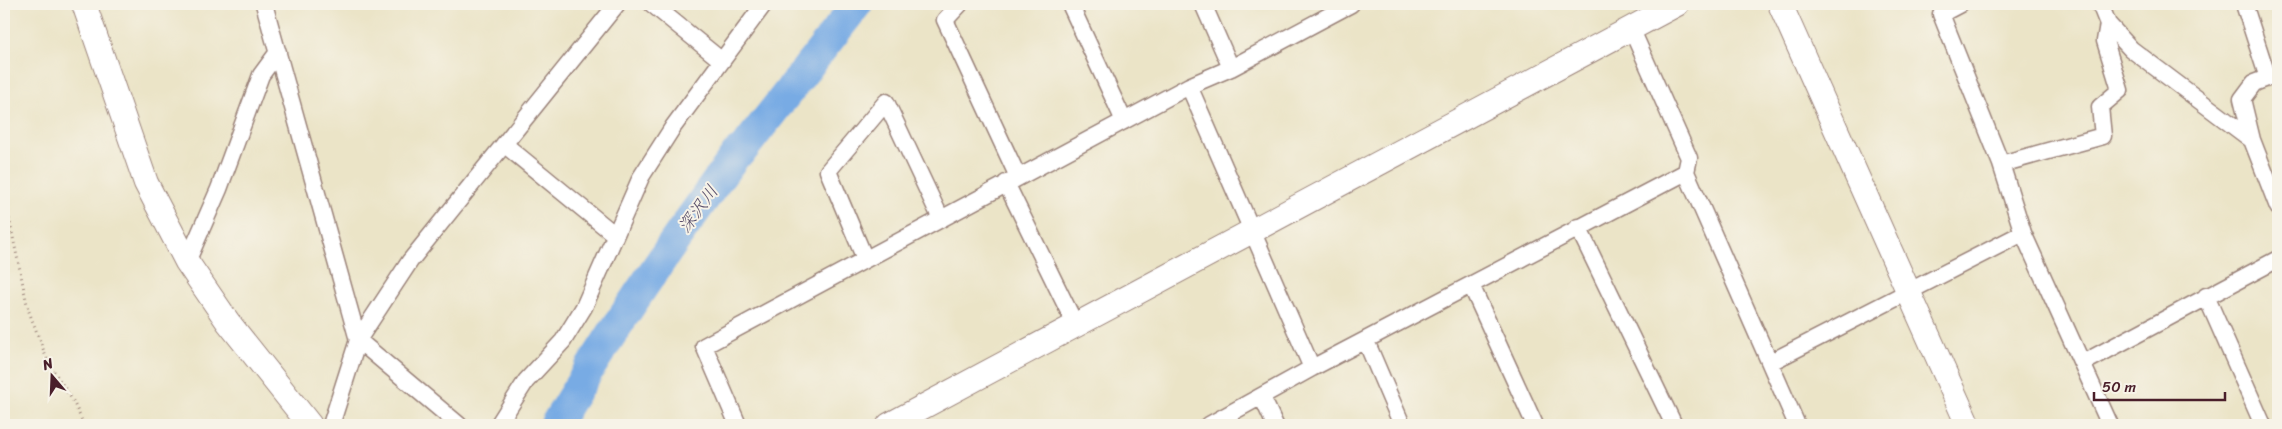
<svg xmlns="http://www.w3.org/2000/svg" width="2282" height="429" font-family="Sriracha,'Klee One',sans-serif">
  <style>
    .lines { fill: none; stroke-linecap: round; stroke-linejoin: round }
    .river { stroke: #78abe4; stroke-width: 31 }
    .street-casing { stroke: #9a8279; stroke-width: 19 }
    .secondary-casing { stroke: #9a8279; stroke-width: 26 }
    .path { stroke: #9a8279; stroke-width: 3; stroke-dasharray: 1 4; stroke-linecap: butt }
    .street { stroke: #fff; stroke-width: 16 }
    .secondary { stroke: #fff; stroke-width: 24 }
    .labels { text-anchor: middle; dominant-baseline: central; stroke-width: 4; stroke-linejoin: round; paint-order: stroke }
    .water-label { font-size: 18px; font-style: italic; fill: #5a506c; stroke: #f7f3e8 }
  </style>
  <rect width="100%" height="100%" fill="#f7f3e8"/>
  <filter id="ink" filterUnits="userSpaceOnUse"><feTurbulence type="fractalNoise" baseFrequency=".02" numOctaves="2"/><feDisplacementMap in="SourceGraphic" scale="10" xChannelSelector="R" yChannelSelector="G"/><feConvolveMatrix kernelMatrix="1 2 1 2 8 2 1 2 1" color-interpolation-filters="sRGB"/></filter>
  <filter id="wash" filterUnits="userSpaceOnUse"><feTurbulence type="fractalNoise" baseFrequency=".0096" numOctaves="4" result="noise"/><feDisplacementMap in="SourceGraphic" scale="20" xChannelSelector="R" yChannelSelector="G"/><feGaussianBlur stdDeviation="1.12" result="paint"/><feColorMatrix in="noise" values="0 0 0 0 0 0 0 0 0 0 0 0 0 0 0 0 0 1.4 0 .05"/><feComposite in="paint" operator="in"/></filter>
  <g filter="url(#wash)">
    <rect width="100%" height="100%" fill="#ebe4c7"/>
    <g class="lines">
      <!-- river -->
      <path class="river" d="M555 425C611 331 673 241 738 152L742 151 857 4"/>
    </g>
  </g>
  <g filter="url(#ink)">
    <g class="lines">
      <!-- street casing -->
      <g class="street-casing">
        <path id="street" d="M264 4 358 340 459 425
          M652 4 722 61
          M960 4 945 20 1018 177
          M1070 4 1124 121
          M1203 4 1231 68
          M1960 4 1941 14 2001 164 2023 233 2110 425
          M2100 4 2108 24 2131 49 2252 140
          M2244 4 2268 78
          M1631 28 1689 158 1686 172
          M2278 74 2254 83 2242 99 2252 140 2278 207
          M1189 86 1312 368
          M504 144 615 235
          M2001 164 2103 136 2100 107 2120 90 2105 41 2108 24
          M1006 183 1076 326
          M1578 227 1674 425
          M865 259 828 171 886 102 941 219
          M187 262 219 189 261 75 278 52
          M1471 285 1535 425
          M2206 296 2263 425
          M1366 341 1402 425
          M1771 362 2023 233
          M2083 363 2278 259
          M1262 397 1275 425
          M331 425 358 340 410 261 617 4
          M498 425 526 381 563 341 584 307 641 177 673 127 764 4
          M738 425 704 346 1189 86 1231 68 1351 4
          M1209 425 1312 368 1686 172 1797 425"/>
      </g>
      <!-- secondary casing -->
      <g class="secondary-casing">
        <path id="secondary" d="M84 4 146 183 187 262 228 322 310 425
          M1780 4 1968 425
          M889 425 1677 4"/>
      </g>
      <!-- path -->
      <path class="path" d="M4 194 28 309 48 362 73 401 84 425"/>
      <!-- street -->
      <use href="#street" class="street"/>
      <!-- secondary -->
      <use href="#secondary" class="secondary"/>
    </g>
  </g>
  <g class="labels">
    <!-- water labels -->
    <g class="water-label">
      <text transform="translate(698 209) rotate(-54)">深沢川</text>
    </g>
  </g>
  <!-- margin -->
  <rect width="2282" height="429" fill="none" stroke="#f7f3e8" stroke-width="20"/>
  <!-- north arrow -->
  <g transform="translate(52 376) rotate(341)" stroke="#f7f3e8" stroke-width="4" paint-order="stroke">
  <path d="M0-4L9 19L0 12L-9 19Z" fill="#4a1f2b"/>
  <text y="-8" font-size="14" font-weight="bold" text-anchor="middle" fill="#4a1f2b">N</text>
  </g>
  <!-- scale -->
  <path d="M2094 392v8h131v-8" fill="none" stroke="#4a1f2b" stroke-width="2.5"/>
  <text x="2102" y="392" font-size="15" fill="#4a1f2b" stroke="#f7f3e8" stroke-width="4" paint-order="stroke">50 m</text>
</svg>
